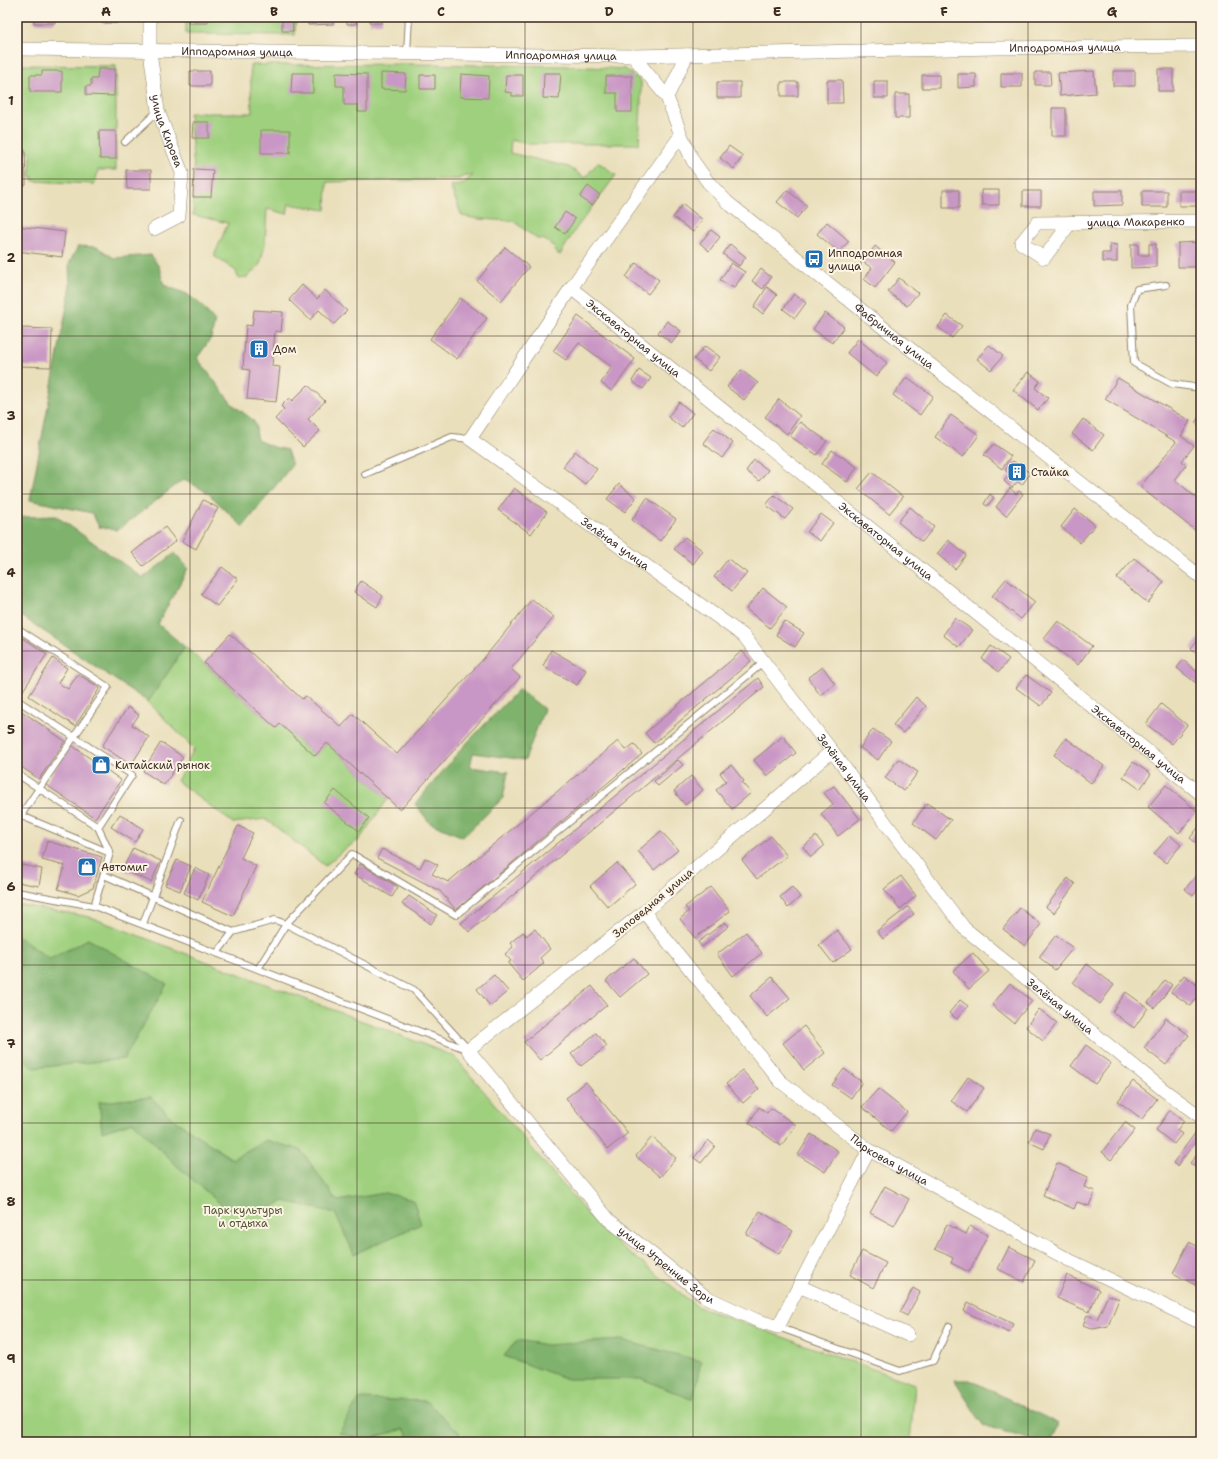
<svg xmlns="http://www.w3.org/2000/svg" width="1218" height="1459" font-family="'Shantell Sans',sans-serif">
  <style>
    .green { fill: #9fd07e; stroke: #6d7d4e }
    .forest { fill: #7fb26d; stroke: #5d6e46 }
    .building { fill: #c997c5 }
    .lines { fill: none; stroke-linecap: round; stroke-linejoin: round }
    .lane-casing { stroke: #92846c; stroke-width: 8 }
    .street-casing { stroke: #92846c; stroke-width: 14 }
    .lane { stroke: #fff; stroke-width: 6 }
    .street { stroke: #fff; stroke-width: 13 }
    .grid { fill: none; stroke: #3b2a1e; stroke-width: 1; stroke-opacity: 0.55 }
    .labels { text-anchor: middle; dominant-baseline: central; stroke-width: 4; stroke-linejoin: round; paint-order: stroke }
    .street-label { font-size: 11px; fill: #3b2a1e; stroke: #fcf5e5 }
    .poi-label { font-size: 11px; fill: #3b2a1e; stroke: #fcf5e5; text-anchor: start }
    .park-label { font-size: 11px; fill: #545436; stroke: #fcf5e5 }
    .neatline { fill: none; stroke: #3b2a1e; stroke-width: 1.5 }
    .grid-label { font-size: 13px; text-anchor: middle; font-weight: bold; fill: #3b2a1e }
  </style>
  <rect width="100%" height="100%" fill="#fcf5e5"/>
  <filter id="ink" filterUnits="userSpaceOnUse"><feTurbulence type="fractalNoise" baseFrequency=".025" numOctaves="2"/><feDisplacementMap in="SourceGraphic" scale="8" xChannelSelector="R" yChannelSelector="G"/><feConvolveMatrix kernelMatrix="1 2 1 2 8 2 1 2 1" color-interpolation-filters="sRGB"/></filter>
  <filter id="wash" filterUnits="userSpaceOnUse"><feTurbulence type="fractalNoise" baseFrequency=".012" numOctaves="4" result="noise"/><feDisplacementMap in="SourceGraphic" scale="16" xChannelSelector="R" yChannelSelector="G"/><feGaussianBlur stdDeviation="0.9" result="paint"/><feColorMatrix in="noise" values="0 0 0 0 0 0 0 0 0 0 0 0 0 0 0 0 0 1.4 0 .05"/><feComposite in="paint" operator="in"/></filter>
  <g filter="url(#wash)">
    <rect width="100%" height="100%" fill="#e9dfbb"/>
    <!-- green -->
    <path class="green" d="M186 17H296L295 35 186 34Z
      M410 64 569 66 625 69 641 81V105L639 144H527L511 140 510 153 569 167 585 178 598 162 616 175 575 230 560 255 554 251 556 248 543 239H537L513 221 479 219 462 216 450 186 464 183 473 175H466L459 179 327 182 326 210 289 204 287 214 267 209 265 244 260 264 248 277 238 278 236 271 214 256 228 223 193 215 194 169 189 113H252L250 65Z
      M17 65 116 66V170H98L95 184 33 181V177H30L31 152H26V149H17Z
      M185 647 276 728 280 724 315 756 327 743 388 799 359 840 342 851 325 866 266 819 233 823 177 781 194 749 148 702Z
      M17 904 90 917 454 1056 601 1230 698 1307 915 1384 910 1442H17Z"/>
    <!-- forest -->
    <path class="forest" d="M78 246 97 247 114 258 151 255 159 267 164 285 187 294 199 303 215 321 211 338 197 358 232 404 253 420 256 426 257 440 273 447 287 450 292 465 243 527 208 493 184 479 118 530 99 527 92 513 30 500 70 290 69 264Z
      M56 516 143 578 175 553 188 568 158 624 185 647 148 702 17 613V520L24 517Z
      M519 689 544 709 525 760 473 753 470 767 508 772 503 798 463 837 430 823 415 804 464 746Z
      M17 936 50 959 88 939 167 984 124 1059 33 1068 17 1052V970L21 966 17 963Z
      M151 1097 173 1119 232 1159 266 1140 301 1150 337 1201 385 1193 413 1200 421 1224 354 1254 335 1213 284 1201 260 1213 226 1209 175 1164 133 1122 102 1132 99 1102Z
      M517 1340 547 1345 621 1340 701 1361 693 1400 642 1379H567L504 1356Z
      M954 1380H970L1059 1424 1050 1442H1037L983 1425Z
      M359 1399 426 1401 460 1433 453 1442H412L404 1429 365 1440 339 1433Z"/>
    <g id="blocks">
      <!-- building -->
      <path class="building" d="M34 17H55V23H34Z
        M102 17H117V23H102Z
        M188 17H208V23H188Z
        M282 17H292L293 31H282Z
        M308 17H333V24L308 25Z
        M347 17H356V24H347Z
        M370 17H382V23H370Z
        M98 69H115L114 96 86 95V86H91V79H97Z
        M1158 69H1173V91H1158Z
        M42 71H62V92H30V75H42Z
        M190 71H210V86H190Z
        M1094 71 1096 93 1060 96 1058 73Z
        M1113 71H1135V86H1113Z
        M1035 72H1050L1051 85H1035Z
        M292 73H313V93H291Z
        M336 73 367 74V112H358V105H344V86H336Z
        M381 73 406 74 405 90 381 89Z
        M544 73H561L559 99 543 98Z
        M1001 73H1022V87H1001Z
        M461 74 489 76 488 98 460 97Z
        M958 74H976V87L958 88Z
        M420 75H435V89H420Z
        M506 75H523V96H512V93L505 92Z
        M922 75H939V88H922Z
        M606 76H632V112H617V93H606Z
        M827 80H842L843 103H827Z
        M874 81H888V98H874Z
        M717 82H740V98H717Z
        M781 82H798V96H781Z
        M895 94H909V118H895Z
        M1052 108H1066V136H1052Z
        M193 122H209V138H192Z
        M261 130H290V153H261Z
        M99 131H116V159H100Z
        M729 146 743 156 734 169 720 158Z
        M25 150 26 185 17 186V151Z
        M194 169 213 170 211 197H193Z
        M126 170H151V189H127Z
        M588 186 600 195 592 206 580 197Z
        M787 190 807 206 797 218 777 202Z
        M943 190H959V208H943Z
        M981 190H999V205H982Z
        M1023 191H1041V206H1023Z
        M1094 191H1122V205L1094 206Z
        M1142 191H1167V207H1142Z
        M1179 191H1201V206H1179Z
        M683 204 703 220 693 232 673 217Z
        M565 212 575 219 565 234 555 227Z
        M827 222 849 241 839 252 817 234Z
        M17 226 65 232 62 257 17 251Z
        M711 230 720 237 709 251 700 243Z
        M1201 242V267H1178V243Z
        M730 244 746 257 739 266 723 254Z
        M1110 244 1117 245V262H1102V253H1110Z
        M1131 244H1138V255H1149V244H1156V267L1131 268Z
        M875 246 895 262 875 288 864 279 872 268 863 262Z
        M505 247 529 267 501 301 477 281Z
        M636 263 659 280 648 294 626 277Z
        M731 263 745 272 734 288 720 280Z
        M761 269 771 277 763 289 752 281Z
        M899 278 918 293 907 306 888 292Z
        M302 285 317 299 325 290 347 311 334 324 319 310 310 320 289 300Z
        M767 287 777 295 763 314 754 307Z
        M794 294 806 303 795 318 783 309Z
        M460 298 487 318 457 359 430 339Z
        M254 310 283 312 281 332 275 331 272 366 280 367 276 402 247 399 250 370 243 369 246 325 252 326Z
        M825 313 844 327 832 343 813 329Z
        M947 315 962 326 952 338 938 327Z
        M578 316 635 359 612 391 601 383 612 367 579 343 566 360 553 351Z
        M667 321 681 331 672 343 658 333Z
        M22 328 52 329 51 367 20 366 21 358 17 356V340L21 338Z
        M858 339 887 363 876 377 847 353Z
        M989 345 1003 356 991 370 977 359Z
        M705 346 720 357 709 371 694 359Z
        M639 370 651 378 643 389 632 381Z
        M741 370 758 383 744 400 727 387Z
        M1028 372 1040 381 1035 388 1048 398 1038 410 1013 390Z
        M907 377 933 396 920 415 893 395Z
        M1118 378 1190 421 1181 436 1194 446 1182 461 1186 465 1175 480 1198 499 1197 501 1201 504V535L1140 487 1176 442 1105 399Z
        M308 385 325 401 308 419 320 431 303 447 275 419 284 409 281 406 289 398 292 401Z
        M779 399 800 416 787 434 765 417Z
        M679 402 693 413 682 428 668 417Z
        M1201 414V427L1195 423Z
        M951 415 979 435 963 457 935 437Z
        M1083 419 1104 435 1093 450 1072 434Z
        M800 422 827 441 817 455 790 436Z
        M714 428 733 443 722 458 703 443Z
        M994 444 1011 456 1002 469 984 455Z
        M832 450 857 467 847 482 822 464Z
        M575 451 597 469 585 484 563 467Z
        M754 460 768 470 759 481 746 471Z
        M1013 461 1030 473 1022 485 1005 470Z
        M872 472 903 497 889 514 858 489Z
        M1010 475 1018 481 1012 488 1004 481Z
        M619 484 636 498 625 512 607 499Z
        M514 488 547 512 531 534 498 510Z
        M1010 488 1016 494 1019 491 1023 494 1006 516 996 507Z
        M990 494 994 498 987 506 984 504Z
        M774 495 793 509 785 519 766 505Z
        M647 498 676 519 660 541 632 520Z
        M203 500 218 508 196 549 182 541Z
        M910 507 934 527 922 542 898 522Z
        M1075 509 1095 525 1080 543 1061 527Z
        M821 514 833 523 820 541 807 532Z
        M165 527 176 541 143 566 132 553Z
        M685 537 703 551 693 564 674 549Z
        M948 540 966 555 955 569 937 554Z
        M1134 558 1164 582 1148 603 1117 578Z
        M728 559 747 573 732 591 714 577Z
        M222 567 238 579 217 606 201 594Z
        M1006 579 1035 602 1021 619 992 596Z
        M361 581 383 596 377 607 354 592Z
        M763 588 787 607 770 628 746 609Z
        M532 599 554 617 511 669 520 677 400 810 327 743 315 756 280 724 276 728 204 663 230 634 302 699 306 696 341 727 353 714 397 754 485 657Z
        M955 618 972 630 959 647 943 635Z
        M784 621 804 633 795 647 776 635Z
        M1058 621 1092 646 1078 665 1044 639Z
        M1201 636V656L1191 648Z
        M23 638 47 654 22 692 17 689V648Z
        M991 646 1009 659 999 672 982 659Z
        M551 650 586 670 577 685 543 666Z
        M742 651 751 661 654 743 645 733Z
        M53 658 67 668 58 683 68 689 78 674 100 688 75 726 29 696Z
        M1183 660 1201 675V687L1177 668Z
        M823 667 835 684 820 695 808 678Z
        M1026 675 1051 693 1041 706 1016 688Z
        M758 678 764 687 517 892 469 932 461 923Z
        M916 697 926 706 903 733 893 725Z
        M1161 704 1187 725 1172 744 1146 724Z
        M128 707 139 715 132 725 149 737 131 765 102 746Z
        M20 710 65 741 39 779 17 764V715Z
        M873 729 891 741 878 760 860 748Z
        M783 736 796 753 767 776 754 760Z
        M1066 738 1104 766 1091 783 1054 755Z
        M618 741 626 750 634 744 642 754 456 910 440 891 377 858 382 849 420 868 425 858 438 865 432 874 448 882Z
        M161 742 183 757 164 785 143 771Z
        M71 745 121 780 95 818 45 784Z
        M898 759 918 772 904 791 885 778Z
        M678 760 683 765 658 786 654 781Z
        M1133 762 1151 774 1140 789 1123 777Z
        M731 765 744 781 742 783 751 793 732 809 716 790 726 781 720 773Z
        M691 776 703 790 685 805 674 791Z
        M1166 785 1197 811 1179 833 1148 807Z
        M834 786 860 819 838 836 821 814 833 804 824 793Z
        M335 790 369 818 359 831 324 803Z
        M927 803 951 820 936 840 913 823Z
        M120 814 143 829 135 842 111 827Z
        M1201 824V847L1190 838Z
        M238 826 253 833 241 858 256 866 233 916 202 902Z
        M661 831 678 850 654 870 638 851Z
        M1170 835 1181 845 1166 863 1154 854Z
        M771 836 787 856 757 879 742 860Z
        M816 836 824 846 811 857 803 847Z
        M47 841 102 857 93 888 78 895 58 889 65 866 42 860Z
        M133 848 161 861 151 882 123 869Z
        M177 860 191 866 180 891 165 885Z
        M617 863 635 884 608 907 590 886Z
        M17 864 42 869 39 886 17 882Z
        M360 864 398 887 392 897 354 874Z
        M195 868 209 875 198 900 184 893Z
        M1201 870V886L1193 896 1185 889Z
        M901 876 916 896 900 909 884 889Z
        M1068 878 1075 884 1054 913 1046 907Z
        M711 887 730 911 695 938 680 919 689 911 685 907Z
        M792 887 800 897 788 908 780 897Z
        M409 896 437 915 431 924 402 904Z
        M908 907 914 914 883 939 877 931Z
        M1020 908 1041 924 1025 946 1003 929Z
        M725 922 729 926 702 947 698 942Z
        M535 929 550 949 540 958 544 963 523 981 508 963 511 961 505 954 513 947 510 943 523 932 526 936Z
        M837 930 852 949 833 963 819 945Z
        M746 932 762 953 733 976 717 954Z
        M1056 935 1073 948 1055 970 1039 957Z
        M973 953 989 971 969 989 953 971Z
        M634 958 647 974 620 997 606 981Z
        M1087 964 1114 985 1100 1004 1073 983Z
        M494 975 508 991 490 1006 477 989Z
        M1184 975 1201 988V992L1191 1006 1171 992Z
        M772 977 790 998 767 1017 750 996Z
        M1165 980 1172 985 1155 1008 1148 1003Z
        M1010 983 1032 1001 1014 1023 992 1005Z
        M592 986 607 1005 540 1060 524 1042Z
        M1126 992 1148 1008 1134 1028 1112 1012Z
        M960 1000 968 1006 957 1019 949 1013Z
        M1039 1009 1057 1023 1043 1041 1026 1027Z
        M1166 1018 1189 1035 1166 1065 1144 1048Z
        M804 1026 825 1053 804 1070 783 1043Z
        M596 1033 607 1046 581 1066 571 1054Z
        M1086 1045 1111 1063 1095 1084 1071 1066Z
        M844 1069 862 1082 851 1098 832 1085Z
        M742 1070 759 1089 743 1103 726 1084Z
        M968 1077 984 1088 967 1112 951 1101Z
        M1133 1081 1157 1099 1142 1119 1118 1101Z
        M586 1082 628 1133 608 1149 566 1098Z
        M878 1089 907 1112 891 1131 862 1107Z
        M759 1107 767 1113 771 1108 796 1125 781 1146 749 1123Z
        M1170 1110 1184 1121 1177 1130 1182 1134 1174 1144 1156 1130Z
        M1125 1122 1135 1130 1111 1160 1102 1152Z
        M1035 1128 1050 1134 1044 1149 1029 1142Z
        M1196 1132 1201 1135 1177 1166 1173 1163Z
        M811 1134 838 1151 825 1172 798 1155Z
        M652 1137 676 1158 660 1177 636 1156Z
        M708 1140 715 1146 701 1163 694 1158Z
        M1201 1149V1172L1190 1163Z
        M1057 1163 1088 1177 1084 1187 1095 1191 1089 1206 1077 1202 1074 1209 1043 1195Z
        M885 1186 909 1199 894 1226 870 1213Z
        M760 1211 793 1231 779 1254 746 1234Z
        M947 1224 966 1234 970 1226 988 1235 969 1272 951 1263 953 1258 935 1249Z
        M1189 1242 1201 1248V1288L1173 1273Z
        M1009 1247 1035 1260 1024 1282 998 1269Z
        M862 1251 886 1263 873 1288 850 1275Z
        M1067 1275 1099 1290 1089 1312 1057 1298Z
        M913 1288 920 1292 907 1316 900 1312Z
        M1108 1295 1119 1299 1108 1326 1093 1329 1083 1325 1087 1315 1097 1319Z
        M968 1302 1013 1324 1009 1333 964 1311Z"/>
    </g>
  </g>
  <g filter="url(#ink)">
    <use href="#blocks" fill-opacity="0" stroke="#92846c" stroke-width="1"/>
    <g class="lines">
      <!-- lane casing -->
      <g class="lane-casing">
        <path id="lane" d="M407 53 409 17
          M125 142 158 111
          M1166 285 1137 289 1131 305 1134 363 1172 384 1201 388
          M365 474 452 437 470 439
          M17 628 108 687 74 737 132 775 98 827
          M17 700 74 737 21 815
          M17 774 98 827 110 853 17 814
          M104 875 233 932 275 920 286 924 414 990 467 1048
          M17 892 94 906 468 1050
          M94 906 110 853
          M143 924 181 820
          M217 953 233 932
          M258 969 286 924 352 854 456 915 764 662
          M778 1327 900 1371 933 1361 949 1326"/>
      </g>
      <!-- street casing -->
      <g class="street-casing">
        <g id="street">
          <path id="s1" d="M150 17V51L158 111 182 173 179 216 154 229"/>
          <path id="s2" d="M17 49 633 56 997 48 1201 46"/>
          <path id="s3" d="M633 56 667 97 681 135 693 161 708 182 727 202 890 333 1201 577"/>
          <path d="M667 97 687 55"/>
          <path id="s4" d="M681 135 571 288 470 439 744 636 832 751 964 928 1165 1091 1201 1117"/>
          <path id="s5" d="M1071 222 1044 258 1021 243 1037 223 1201 221"/>
          <path id="s6" d="M571 288 1201 794"/>
          <path id="s7" d="M832 751 644 912 468 1050 609 1220 706 1297 756 1320 778 1327 799 1286 908 1335"/>
          <path id="s8" d="M644 912 780 1081 869 1150 1069 1260 1201 1323"/>
          <path d="M799 1286 869 1150"/>
        </g>
      </g>
      <!-- lane -->
      <use href="#lane" class="lane"/>
      <!-- street -->
      <use href="#street" class="street"/>
    </g>
  </g>
  <!-- grid -->
  <path class="grid" d="M190 17V1442M357 17V1442M525 17V1442M693 17V1442M861 17V1442M1028 17V1442M17 179H1201M17 336H1201M17 494H1201M17 651H1201M17 808H1201M17 965H1201M17 1123H1201M17 1280H1201"/>
  <!-- icons -->
  <defs>
    <g id="bus-square" transform="scale(1)"><rect x="-9" y="-9" width="18" height="18" rx="4" fill="#1f6fb2" stroke="#fcf5e5"/><path d="M-5-6H5V4H4V6H2V4H-2V6H-4V4H-5ZM-3.5-4V0h7V-4ZM-3.5 1.2v1.5H-2V1.2ZM2 1.2v1.5H3.5V1.2Z" fill="#fff"/></g>
    <g id="building-square" transform="scale(1)"><rect x="-9" y="-9" width="18" height="18" rx="4" fill="#1f6fb2" stroke="#fcf5e5"/><path d="M-4-6H4V6H1V3H-1V6H-4ZM-2.5-4.3h1.7v1.8h-1.7ZM.8-4.3h1.7v1.8H.8ZM-2.5-1h1.7V.8h-1.7ZM.8-1h1.7V.8H.8Z" fill="#fff"/></g>
    <g id="shop-square" transform="scale(1)"><rect x="-9" y="-9" width="18" height="18" rx="4" fill="#1f6fb2" stroke="#fcf5e5"/><path d="M-5-2.5h2.3a2.7 3.5 0 0 1 5.4 0H5L5.5 6h-11ZM-1.5-2.5h3a1.5 2.3 0 0 0-3 0Z" fill="#fff"/></g>
  </defs>
  <g fill-rule="evenodd">
    <use href="#bus-square" x="814" y="259"/>
    <use href="#building-square" x="259" y="349"/>
    <use href="#building-square" x="1017" y="472"/>
    <use href="#shop-square" x="101" y="765"/>
    <use href="#shop-square" x="87" y="867"/>
  </g>
  <g class="labels">
    <!-- street labels -->
    <g class="street-label">
      <text stroke="none"><textPath href="#s2" startOffset="1048">Ипподромная улица</textPath></text>
      <text stroke="none"><textPath href="#s2" startOffset="220">Ипподромная улица</textPath></text>
      <text stroke="none"><textPath href="#s2" startOffset="544">Ипподромная улица</textPath></text>
      <text stroke="none"><textPath href="#s1" startOffset="116">улица Кирова</textPath></text>
      <text stroke="none"><textPath href="#s5" startOffset="197">улица Макаренко</textPath></text>
      <text stroke="none"><textPath href="#s3" startOffset="390">Фабричная улица</textPath></text>
      <text stroke="none"><textPath href="#s6" startOffset="80">Экскаваторная улица</textPath></text>
      <text stroke="none"><textPath href="#s6" startOffset="404">Экскаваторная улица</textPath></text>
      <text stroke="none"><textPath href="#s4" startOffset="549">Зелёная улица</textPath></text>
      <text stroke="none"><textPath href="#s6" startOffset="728">Экскаваторная улица</textPath></text>
      <text stroke="none"><textPath href="#s4" startOffset="873">Зелёная улица</textPath></text>
      <text transform="translate(653 903) rotate(-40)">Заповедная улица</text>
      <text stroke="none"><textPath href="#s4" startOffset="1197">Зелёная улица</textPath></text>
      <text stroke="none"><textPath href="#s8" startOffset="352">Парковая улица</textPath></text>
      <text stroke="none"><textPath href="#s7" startOffset="765">улица Утренние Зори</textPath></text>
    </g>
    <!-- poi labels -->
    <g class="poi-label">
      <text x="828" y="253">Ипподромная<tspan x="828" dy="13">улица</tspan></text>
      <text x="273" y="349">Дом</text>
      <text x="1031" y="472">Стайка</text>
      <text x="115" y="765">Китайский рынок</text>
      <text x="101" y="867">Автомиг</text>
    </g>
    <!-- park labels -->
    <g class="park-label">
      <text x="243" y="1210">Парк культуры<tspan x="243" dy="13">и отдыха</tspan></text>
    </g>
  </g>
  <!-- margin -->
  <rect width="1218" height="1459" fill="none" stroke="#fcf5e5" stroke-width="44"/>
  <rect x="22" y="22" width="1174" height="1415" class="neatline"/>
  <g class="grid-label">
    <text x="106" y="16">A</text>
    <text x="274" y="16">B</text>
    <text x="441" y="16">C</text>
    <text x="609" y="16">D</text>
    <text x="777" y="16">E</text>
    <text x="944" y="16">F</text>
    <text x="1112" y="16">G</text>
    <text x="11" y="105">1</text>
    <text x="11" y="262">2</text>
    <text x="11" y="420">3</text>
    <text x="11" y="577">4</text>
    <text x="11" y="734">5</text>
    <text x="11" y="891">6</text>
    <text x="11" y="1048">7</text>
    <text x="11" y="1206">8</text>
    <text x="11" y="1363">9</text>
  </g>
</svg>
